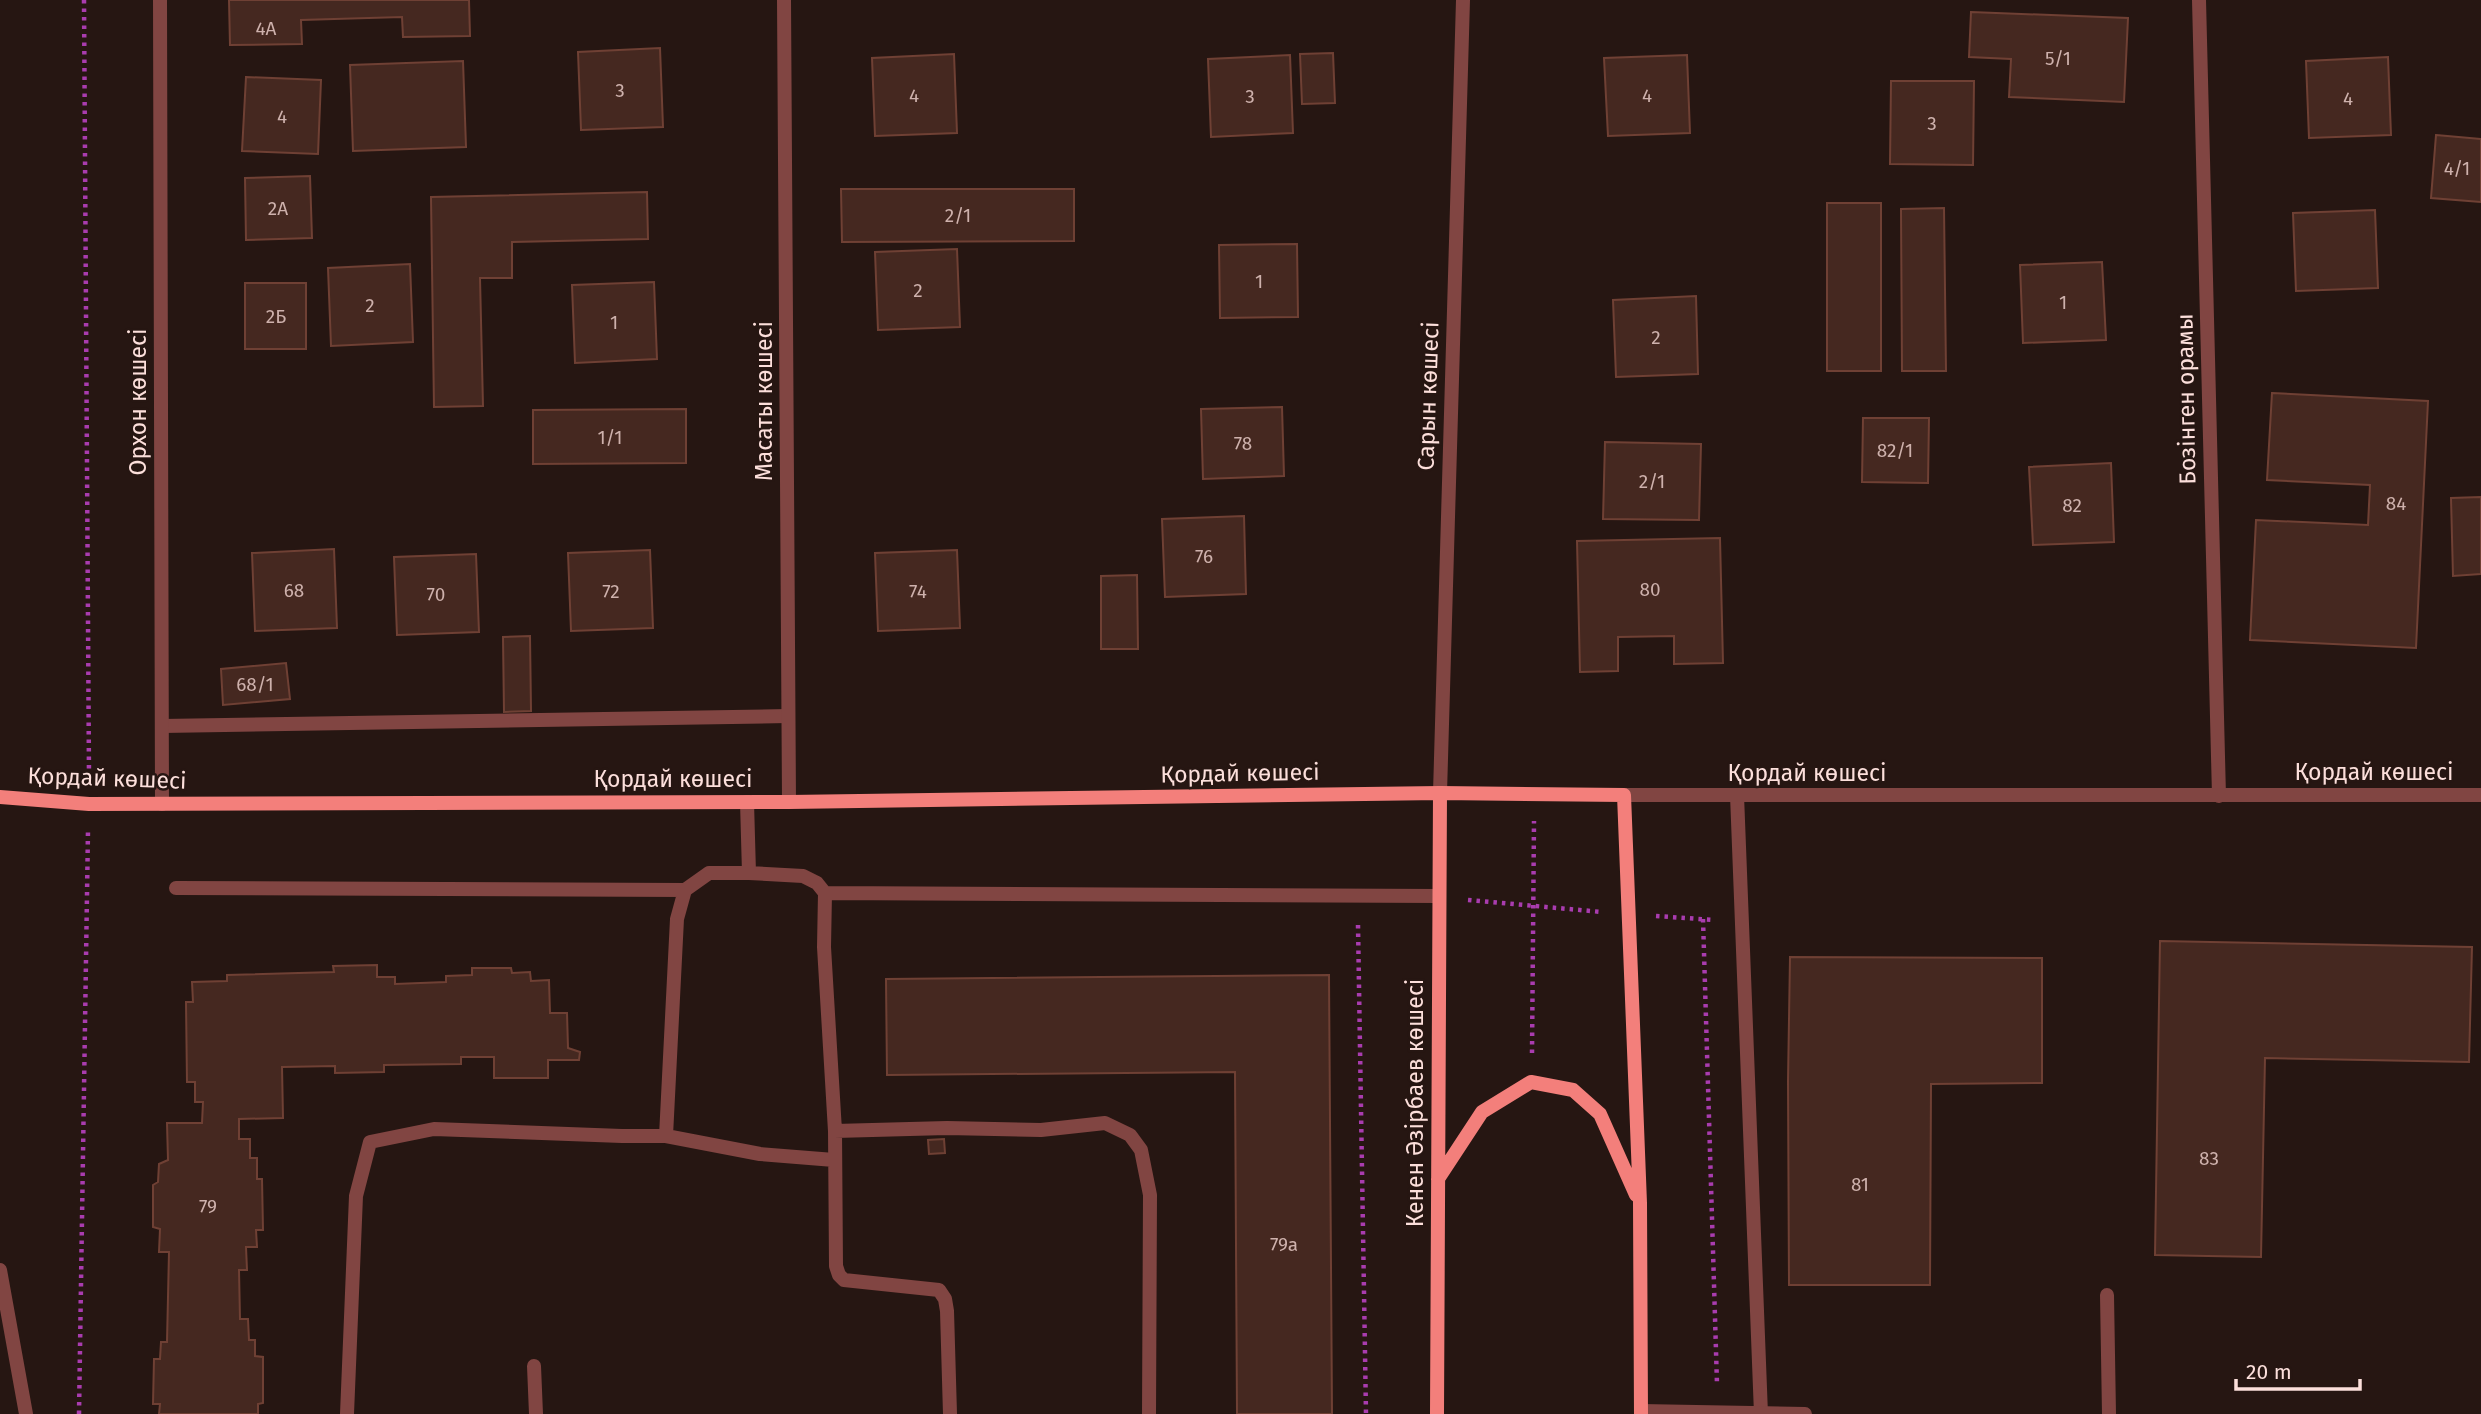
<svg xmlns="http://www.w3.org/2000/svg" width="2481" height="1414" font-family="'Fira Sans',sans-serif">
  <style>
    .building { fill: #452820; stroke: #6f4034; stroke-width: 2 }
    .lines { fill: none; stroke-linecap: round; stroke-linejoin: round }
    .path { stroke: #a93caf; stroke-width: 4.5; stroke-dasharray: 3.5 5; stroke-linecap: butt }
    .lane { stroke: #814542; stroke-width: 14 }
    .street { stroke: #814542; stroke-width: 14 }
    .secondary { stroke: #f37f7b; stroke-width: 14 }
    .labels { text-anchor: middle; dominant-baseline: central; stroke-width: 5; stroke-linejoin: round; paint-order: stroke }
    .number-label { font-size: 19px; fill: #ceb1ac }
    .street-label { font-size: 23px; fill: #fcdfdb; stroke: #261612 }
  </style>
  <rect width="100%" height="100%" fill="#261612"/>
  <!-- building -->
  <path class="building" d="M229 0H469L470 36 403 37 402 17 301 20 302 44 230 45Z
    M1971 12 2128 18 2124 102 2009 97 2011 59 1969 57Z
    M660 48 663 127 581 130 578 52Z
    M1333 53 1335 103 1302 104 1300 54Z
    M954 54 957 133 875 136 872 58Z
    M1290 55 1293 133 1211 137 1208 59Z
    M1687 55 1690 133 1608 136 1604 58Z
    M2388 57 2391 135 2309 138 2306 61Z
    M463 61 466 147 353 151 350 65Z
    M246 77 321 80 318 154 242 151Z
    M1891 81H1974L1973 165 1890 164Z
    M2436 135 2481 139V202L2431 198Z
    M310 176 312 238 246 240 245 178Z
    M841 189H1074V241L842 242Z
    M647 192 648 239 512 242V278H480L483 406 434 407 431 197Z
    M1827 203H1881V371H1827Z
    M1944 208 1946 371H1902L1901 209Z
    M2375 210 2378 288 2296 291 2293 213Z
    M1297 244 1298 317 1220 318 1219 245Z
    M957 249 960 327 878 330 875 252Z
    M2102 262 2106 340 2023 343 2020 265Z
    M410 264 413 342 331 346 328 268Z
    M654 282 657 359 575 363 572 285Z
    M245 283H306V349H245Z
    M1696 296 1698 374 1616 377 1613 300Z
    M2272 393 2428 401 2416 648 2250 640 2256 520 2368 525 2370 485 2267 480Z
    M1282 407 1284 476 1203 479 1201 409Z
    M686 409V463L533 464V410Z
    M1863 418H1929L1928 483 1862 482Z
    M1605 442 1701 444 1699 520 1603 519Z
    M2111 463 2114 542 2033 545 2029 467Z
    M2481 497V574L2453 576 2451 498Z
    M1244 516 1246 594 1165 597 1162 519Z
    M1720 538 1723 663 1674 664V636L1618 637V671L1580 672 1577 541Z
    M334 549 337 628 255 631 252 553Z
    M650 550 653 628 571 631 568 553Z
    M957 550 960 628 878 631 875 553Z
    M476 554 479 632 397 635 394 557Z
    M1137 575 1138 649H1101V576Z
    M530 636 531 711 504 712 503 637Z
    M286 663 290 699 223 705 221 669Z
    M2160 941 2472 947 2469 1062 2265 1058 2261 1257 2155 1255Z
    M1790 957 2042 958V1083L1931 1084 1930 1285H1789L1788 1081Z
    M377 965V977H395V984L446 982V976L472 975V968H511L512 973 530 972 531 981 549 980 550 1013H567L568 1048 580 1052 579 1060H548V1078H494V1057H461V1064L384 1065V1072L335 1073V1066L282 1067 283 1118 239 1119V1139H250V1158H257V1179H262L263 1230H256L257 1247H246L247 1270H239L240 1319H248L249 1340H255V1356L263 1357V1403L258 1404V1414H159L160 1404H153L154 1359H160L161 1342H167L169 1252H159L160 1229 153 1227V1185L158 1182 159 1164 168 1160 167 1123H202L203 1102H195V1082H187L186 1002H193L192 982 227 981V975L334 972 333 966Z
    M1329 975 1332 1414H1237L1235 1072 887 1075 886 979Z
    M944 1139 945 1153 929 1154 928 1140Z"/>
  <g class="lines">
    <!-- path -->
    <path class="path" d="M84 0 89 776
      M1468 900 1602 912
      M1656 916 1714 920
      M1703 919 1717 1384
      M1358 925 1366 1414
      M1532 1053 1534 821
      M79 1414 88 830"/>
    <!-- lane -->
    <path class="lane" d="M162 726 788 716
      M1737 795 1761 1414
      M749 873 803 876 817 883 825 893 824 947 835 1131 836 1266 839 1275 844 1280 939 1290 945 1299 947 1311 950 1414
      M176 888 685 890
      M825 893 1439 896
      M835 1131 947 1128 1041 1130 1105 1123 1130 1135 1141 1150 1150 1195 1149 1414
      M666 1136 760 1154 834 1160
      M2107 1295 2109 1414
      M534 1366 536 1414
      M347 1414 356 1196 370 1142 434 1129 622 1136H666L677 919 685 890 709 873H749L747 802"/>
    <!-- street -->
    <path class="street" d="M160 0 162 804
      M784 0 789 802
      M2199 0 2219 796
      M1440 793 1463 0
      M1624 795H2481
      M0 1270 26 1414
      M1641 1411 1805 1414"/>
    <!-- secondary -->
    <path class="secondary" d="M0 797 89 804 789 802 1440 793 1624 795 1640 1203 1641 1414
      M1438 1179 1482 1112 1531 1082 1573 1090 1600 1114 1636 1195
      M1437 1414 1440 793"/>
  </g>
  <g class="labels">
    <!-- number labels -->
    <g class="number-label">
      <text x="266" y="28">4А</text>
      <text x="2058" y="58">5/1</text>
      <text x="620" y="90">3</text>
      <text x="914" y="95">4</text>
      <text x="1647" y="95">4</text>
      <text x="1250" y="96">3</text>
      <text x="2348" y="98">4</text>
      <text x="282" y="116">4</text>
      <text x="1932" y="123">3</text>
      <text x="2457" y="168">4/1</text>
      <text x="278" y="208">2А</text>
      <text x="958" y="215">2/1</text>
      <text x="1259" y="281">1</text>
      <text x="918" y="290">2</text>
      <text x="2063" y="302">1</text>
      <text x="370" y="305">2</text>
      <text x="276" y="316">2Б</text>
      <text x="614" y="322">1</text>
      <text x="1656" y="337">2</text>
      <text x="610" y="437">1/1</text>
      <text x="1243" y="443">78</text>
      <text x="1895" y="450">82/1</text>
      <text x="1652" y="481">2/1</text>
      <text x="2396" y="503">84</text>
      <text x="2072" y="505">82</text>
      <text x="1204" y="556">76</text>
      <text x="1650" y="589">80</text>
      <text x="294" y="590">68</text>
      <text x="611" y="591">72</text>
      <text x="918" y="591">74</text>
      <text x="436" y="594">70</text>
      <text x="255" y="684">68/1</text>
      <text x="2209" y="1158">83</text>
      <text x="1860" y="1184">81</text>
      <text x="208" y="1206">79</text>
      <text x="1284" y="1244">79а</text>
    </g>
    <!-- street labels -->
    <g class="street-label">
      <text transform="translate(1428 396) rotate(-88)">Сарын көшесі</text>
      <text transform="translate(2186 399) rotate(-91)">Бозінген орамы</text>
      <text transform="translate(764 401) rotate(-90)">Масаты көшесі</text>
      <text transform="translate(138 402) rotate(-90)">Орхон көшесі</text>
      <text x="2374" y="772">Қордай көшесі</text>
      <text transform="translate(1240 773) rotate(-1)">Қордай көшесі</text>
      <text x="1807" y="773">Қордай көшесі</text>
      <text transform="translate(107 778) rotate(2)">Қордай көшесі</text>
      <text x="673" y="779">Қордай көшесі</text>
      <text transform="translate(1415 1103) rotate(-90)">Кенен Әзірбаев көшесі</text>
    </g>
  </g>
  <!-- scale -->
  <path d="M2236 1379v10h124v-10" fill="none" stroke="#fcdfdb" stroke-width="3.5"/>
  <text x="2246" y="1379" font-size="21" fill="#fcdfdb" stroke="#261612" stroke-width="5" paint-order="stroke">20 m</text>
</svg>
